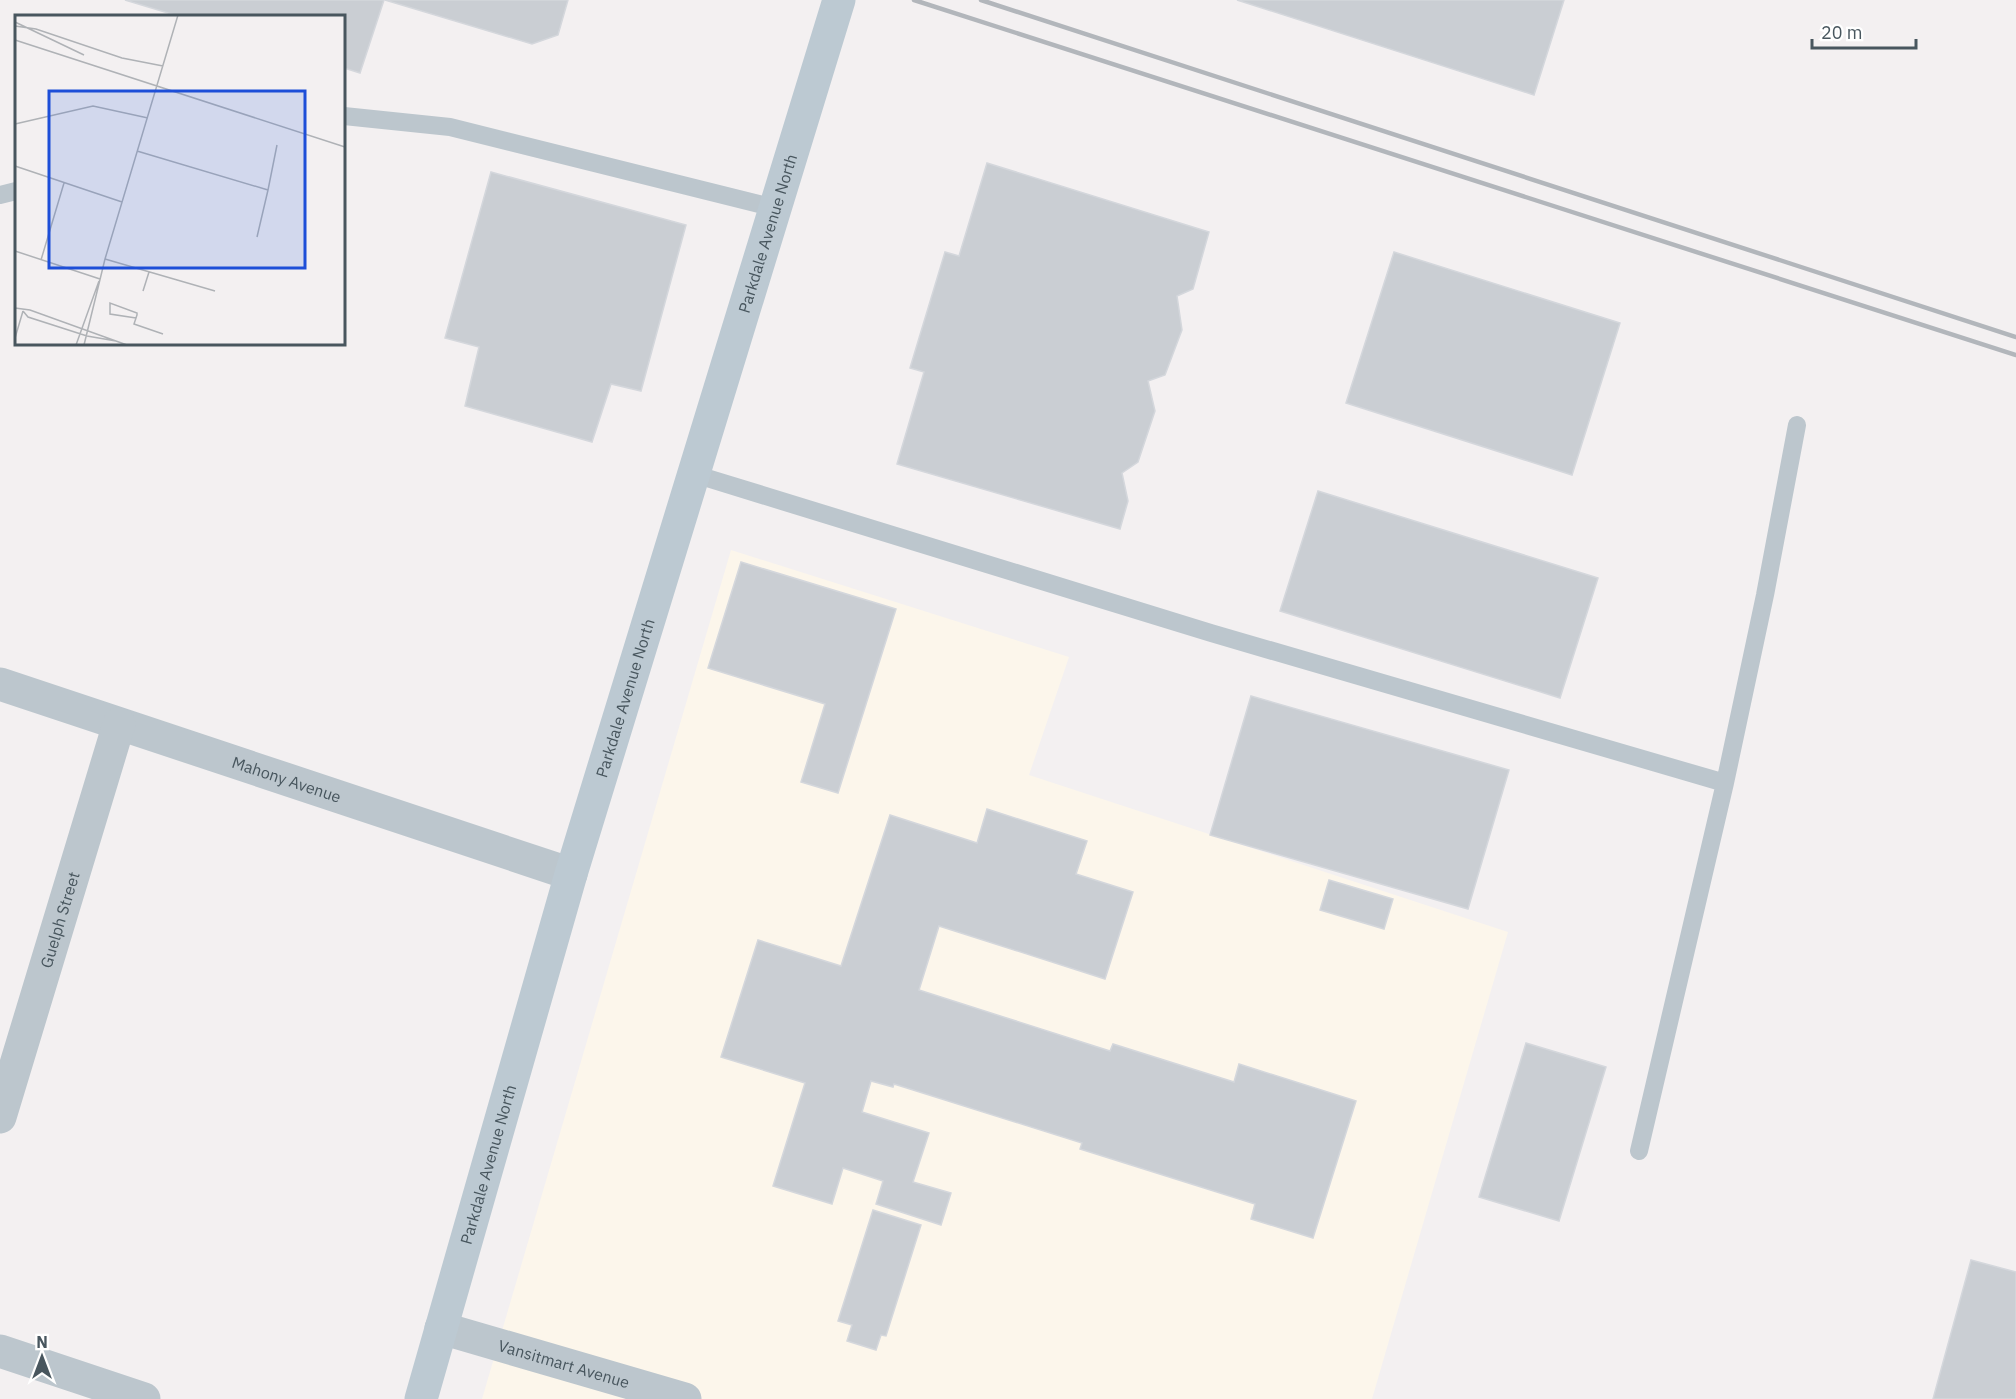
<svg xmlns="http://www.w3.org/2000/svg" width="2016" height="1399" font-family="'IBM Plex Sans',sans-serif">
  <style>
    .commercial { fill: #fcf6eb }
    .building { fill: #caced3; stroke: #d4d7dc; stroke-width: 1.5 }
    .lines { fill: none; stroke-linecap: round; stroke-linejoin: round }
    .lane { stroke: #bcc6cd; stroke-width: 18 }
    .street { stroke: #bcc6cd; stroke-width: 33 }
    .secondary { stroke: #bcc9d2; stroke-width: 33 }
    .rail { stroke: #b2b6bb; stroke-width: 4.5 }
    .labels { text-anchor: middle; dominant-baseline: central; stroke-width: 4.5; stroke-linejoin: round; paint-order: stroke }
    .street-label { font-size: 16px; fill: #48565e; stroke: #fff }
    .inset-road { fill: none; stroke: #afb2b6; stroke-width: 1.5 }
    .view { fill: #1d4ed8; fill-opacity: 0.15; stroke: #1d4ed8; stroke-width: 3 }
    .inset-edge { fill: none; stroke: #48565e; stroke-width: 3 }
  </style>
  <rect width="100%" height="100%" fill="#f3f0f1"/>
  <!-- commercial -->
  <path class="commercial" d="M731 550 1069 657 1029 775 1508 932 1372 1399H482Z"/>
  <!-- building -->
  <path class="building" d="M125 0H384L360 73 344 68V16H178Z
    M385 0H568L558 35 532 44Z
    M1237 0H1564L1534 95Z
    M987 163 1209 232 1193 289 1177 296 1182 330 1165 375 1148 381 1155 411 1138 462 1122 473 1128 501 1120 529 897 464 924 372 910 368 945 252 959 256Z
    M491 172 686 225 641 391 611 384 592 442 465 406 479 347 445 338Z
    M1394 252 1620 323 1572 475 1346 403Z
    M1318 491 1598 578 1560 698 1280 611Z
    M741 562 896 609 838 793 801 782 825 704 708 668Z
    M1251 696 1509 770 1468 909 1210 835Z
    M987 809 1087 841 1076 874 1133 892 1105 979 939 926 919 990 1110 1051 1113 1044 1234 1082 1239 1064 1356 1101 1313 1238 1251 1219 1255 1204 1080 1149 1082 1143 894 1084 893 1087 871 1081 862 1112 929 1133 913 1182 951 1193 941 1225 876 1204 883 1181 843 1168 832 1204 773 1186 805 1083 721 1057 758 940 841 966 890 815 977 843Z
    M1329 880 1393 899 1384 929 1320 910Z
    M1526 1043 1606 1067 1559 1221 1479 1197Z
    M873 1210 921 1225 886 1336 881 1335 876 1350 847 1341 852 1325 838 1321Z
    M1971 1260 2016 1272V1399H1933Z"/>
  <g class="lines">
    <!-- lane -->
    <path class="lane" d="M344 116 450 127 775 208
      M0 195 16 191
      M694 474 1211 633 1725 783 1765 595 1797 425
      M1639 1151 1725 783"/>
    <!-- street -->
    <g class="street">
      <path id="s1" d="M0 684 571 874"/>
      <path id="s2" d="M0 1117 119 724"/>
      <path id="s3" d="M441 1328 685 1399"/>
      <path d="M0 1351 144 1399"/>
    </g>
    <!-- secondary -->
    <path class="secondary" id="s4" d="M421 1399 571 874 839 0"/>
    <!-- rail -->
    <path class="rail" d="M914 0 2016 355
      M981 0 2016 337"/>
  </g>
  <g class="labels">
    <!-- street labels -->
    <g class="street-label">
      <text stroke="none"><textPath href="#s4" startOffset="1216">Parkdale Avenue North</textPath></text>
      <text stroke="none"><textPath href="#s4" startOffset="730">Parkdale Avenue North</textPath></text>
      <text stroke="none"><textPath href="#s1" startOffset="302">Mahony Avenue</textPath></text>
      <text stroke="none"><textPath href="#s2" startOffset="206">Guelph Street</textPath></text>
      <text stroke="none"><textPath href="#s4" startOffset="244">Parkdale Avenue North</textPath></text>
      <text stroke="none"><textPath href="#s3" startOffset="128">Vansitmart Avenue</textPath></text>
    </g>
  </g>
  <!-- overview -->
  <g transform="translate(15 15)">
    <rect width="330" height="330" fill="#f3f0f1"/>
    <path class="inset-road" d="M0 7 69 40M0 11 21 14 107 43 148 51M0 25 330 132M0 109 78 91 133 103M122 136 253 175 262 130M0 151 107 187M242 222 253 175M0 236 85 264M90 244 200 276M26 245 49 168M128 276 134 257M0 293 15 295 112 330M8 296 13 302 72 321 101 326M121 303 95 299V288L122 298V300L119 309 148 319M0 323 8 296M61 330 84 266M69 330 90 244 163 0"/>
    <path class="view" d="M34 76H290V253H34Z"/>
    <rect width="330" height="330" class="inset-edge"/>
  </g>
  <!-- north arrow -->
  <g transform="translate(42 1357)" stroke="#ffffff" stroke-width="4.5" paint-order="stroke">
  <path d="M0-4.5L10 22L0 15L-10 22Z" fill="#48565e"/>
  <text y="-9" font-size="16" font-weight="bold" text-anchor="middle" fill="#48565e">N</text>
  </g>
  <!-- scale -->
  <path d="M1812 39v9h104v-9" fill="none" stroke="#48565e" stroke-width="3"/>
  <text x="1821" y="39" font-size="18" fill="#48565e" stroke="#ffffff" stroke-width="4.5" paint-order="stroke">20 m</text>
</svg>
